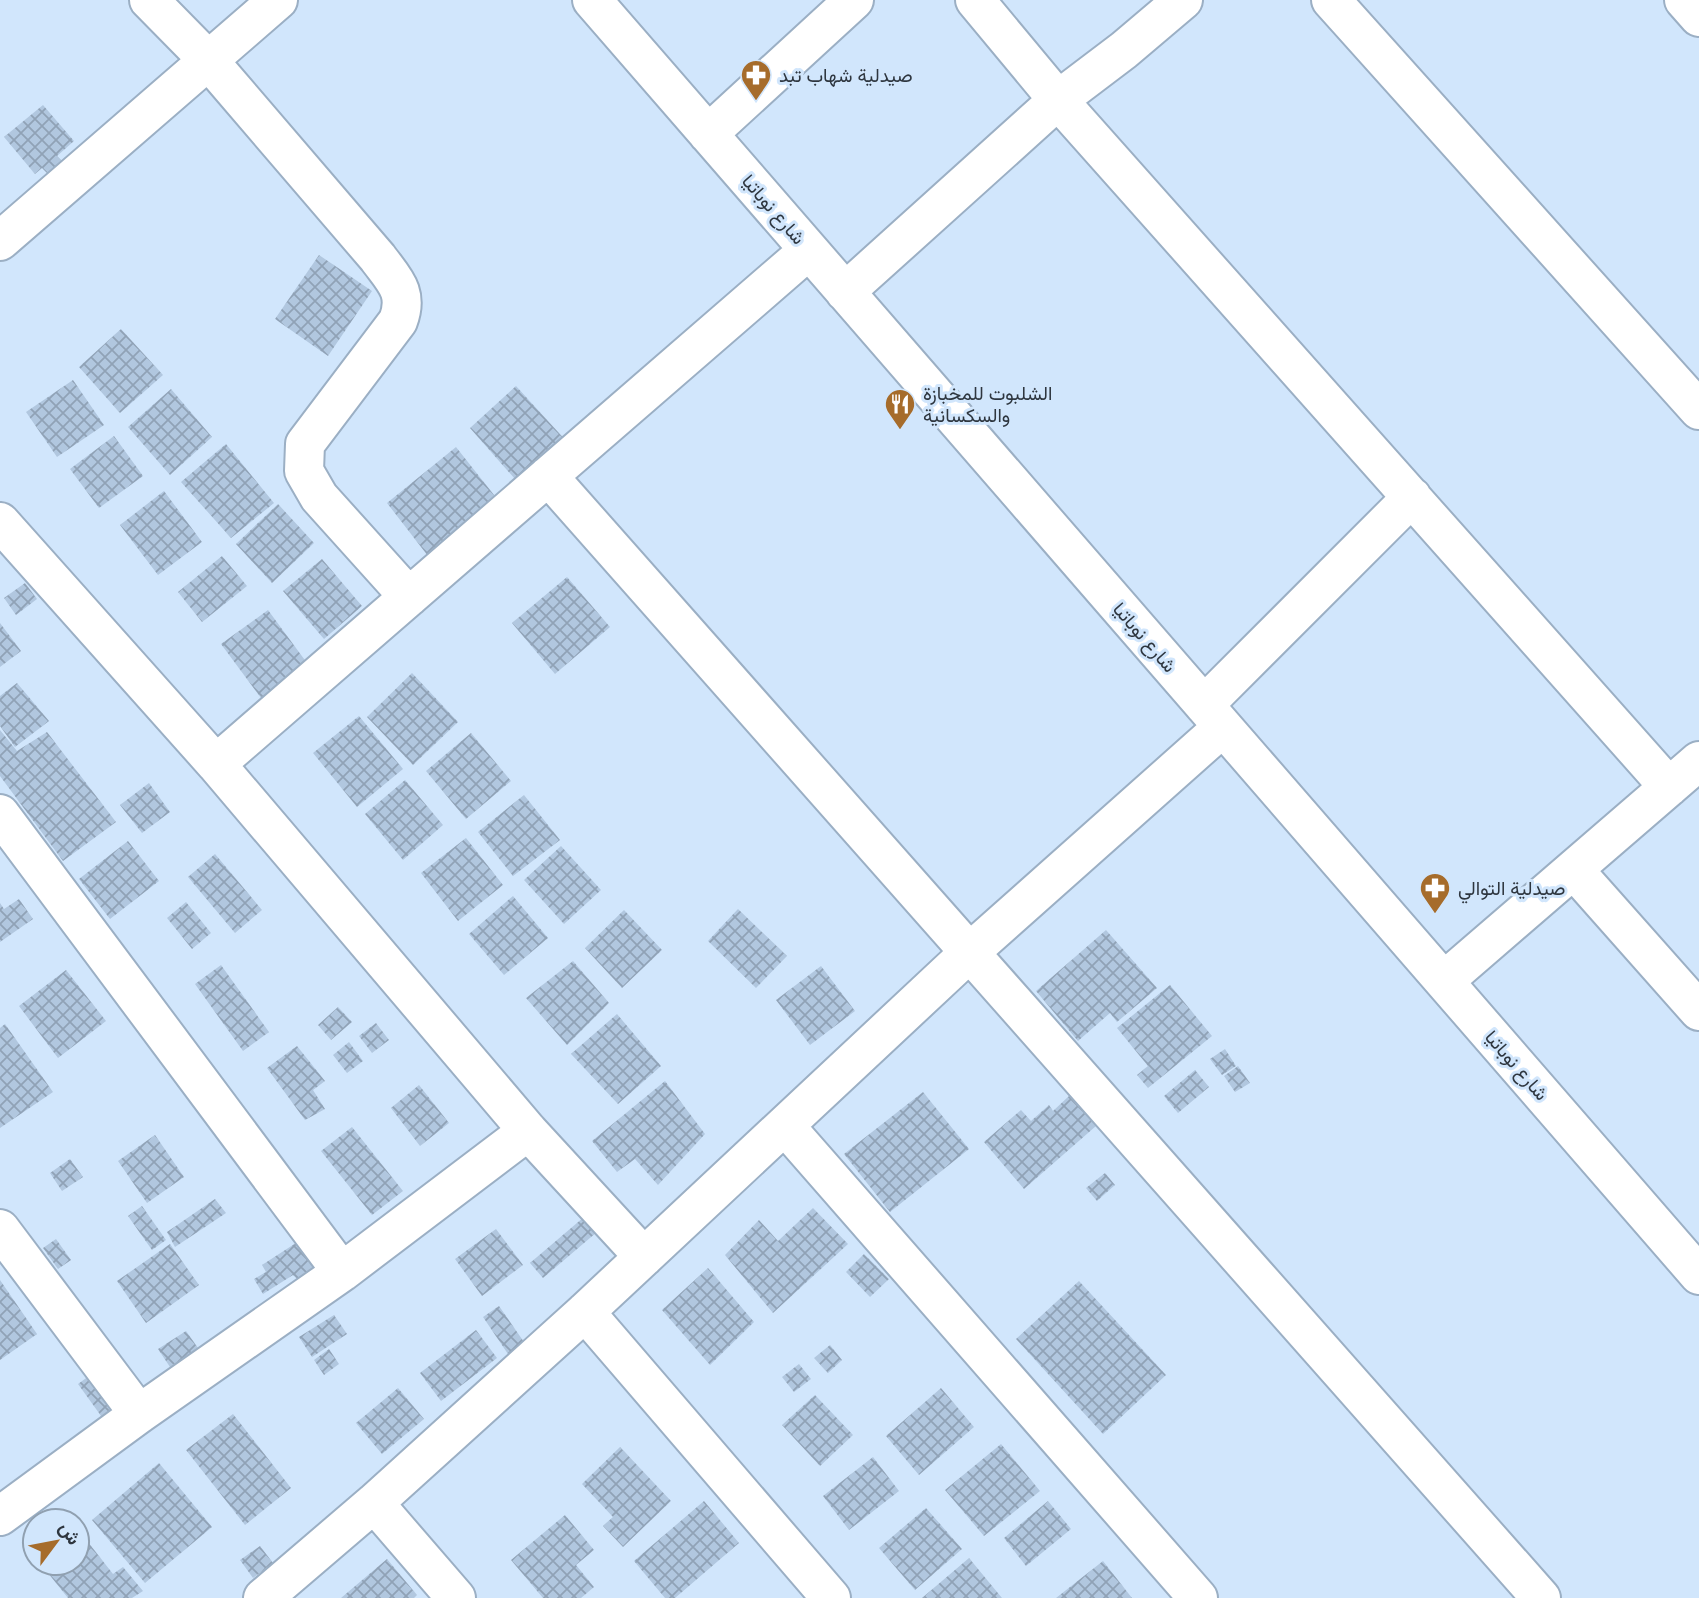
<svg xmlns="http://www.w3.org/2000/svg" width="1699" height="1598" font-family="'Open Sans',Vazirmatn,sans-serif">
  <style>
    .building { fill: url(#building-cross-hatch) }
    .lines { fill: none; stroke-linecap: round; stroke-linejoin: round }
    .minor-casing { stroke: #9bafc4; stroke-width: 42 }
    .minor { stroke: #fff; stroke-width: 38 }
    .labels { text-anchor: middle; dominant-baseline: central; stroke-width: 6; stroke-linejoin: round; paint-order: stroke }
    .poi-label { font-size: 19px; fill: #2e363f; stroke: #d1e6fc; text-anchor: start }
    .street-label { font-size: 19px; fill: #2e363f; stroke: #d1e6fc }
  </style>
  <defs>
    <pattern id="building-cross-hatch" width="8" height="8" patternUnits="userSpaceOnUse" patternTransform="scale(1.75)"><rect width="8" height="8" fill="#b1c7df"/><path d="M0 0l8 8M0 8l8-8" fill="none" stroke="#90a2b6"/></pattern>
  </defs>
  <rect width="100%" height="100%" fill="#d1e6fc"/>
  <!-- building -->
  <path class="building" d="M43 105 74 141 57 156 67 166 52 178 42 168 35 174 4 137Z
    M319 255 372 291 328 356 275 319Z
    M121 329 163 375 120 413 79 367Z
    M73 380 104 425 57 457 26 412Z
    M516 386 569 444 522 487 470 428Z
    M171 389 212 437 170 475 128 427Z
    M114 436 143 476 99 508 70 469Z
    M226 444 274 503 231 538 181 482Z
    M456 447 498 500 428 556 387 503Z
    M164 491 202 542 158 575 120 525Z
    M278 504 314 543 272 583 236 544Z
    M222 556 247 586 202 622 178 592Z
    M322 559 362 606 324 639 283 591Z
    M567 577 610 627 555 674 512 623Z
    M25 583 37 599 16 615 4 598Z
    M268 610 307 663 261 698 221 644Z
    M0 623 21 651 0 667Z
    M412 673 458 722 413 765 367 717Z
    M17 683 49 721 15 747 0 726V696Z
    M359 716 403 769 357 807 313 753Z
    M0 730 17 751 47 732 116 822 63 861 0 776Z
    M471 733 511 781 466 819 426 771Z
    M405 780 443 825 403 860 365 814Z
    M149 783 170 812 142 833 120 805Z
    M524 795 560 840 513 876 478 832Z
    M466 838 503 885 458 921 421 873Z
    M128 841 159 881 110 919 79 879Z
    M561 846 601 890 564 924 524 880Z
    M215 854 262 910 235 933 188 877Z
    M513 896 548 938 504 975 469 934Z
    M19 899 33 919 0 942V903L4 909Z
    M186 902 211 933 192 949 167 918Z
    M738 909 787 956 756 988 708 941Z
    M624 910 662 950 622 988 585 948Z
    M1106 930 1157 988 1117 1022 1110 1013 1078 1041 1036 991Z
    M573 961 609 1003 567 1045 526 998Z
    M221 965 269 1032 243 1051 195 984Z
    M821 966 855 1011 810 1045 776 1000Z
    M66 970 106 1021 58 1058 19 1006Z
    M1170 985 1212 1036 1148 1088 1137 1075 1148 1066 1117 1028Z
    M338 1007 352 1022 331 1040 318 1025Z
    M617 1014 661 1066 618 1104 571 1054Z
    M376 1023 389 1040 372 1053 359 1036Z
    M5 1024 53 1092 0 1128V1028Z
    M349 1042 363 1061 347 1073 333 1055Z
    M297 1046 325 1081 313 1090 325 1109 305 1120 267 1068Z
    M1225 1049 1236 1066 1222 1075 1210 1059Z
    M1238 1066 1250 1083 1235 1092 1224 1076Z
    M1195 1070 1209 1087 1178 1113 1164 1096Z
    M665 1081 705 1134 658 1185 635 1159 617 1172 592 1141Z
    M419 1085 449 1123 420 1146 391 1108Z
    M923 1092 969 1149 890 1212 844 1154Z
    M1069 1096 1096 1126 1024 1189 984 1142 1021 1110 1031 1121 1049 1105 1053 1111Z
    M352 1127 403 1191 372 1215 321 1151Z
    M155 1135 184 1177 147 1203 118 1161Z
    M70 1159 83 1177 62 1191 50 1173Z
    M1105 1173 1115 1185 1097 1201 1086 1188Z
    M215 1199 226 1213 175 1247 167 1232Z
    M142 1206 166 1240 152 1250 128 1216Z
    M813 1208 848 1244 773 1313 725 1255 759 1220 778 1241Z
    M584 1217 597 1232 543 1278 530 1263Z
    M496 1229 523 1265 482 1296 455 1259Z
    M56 1239 71 1260 58 1269 43 1248Z
    M299 1241 320 1270 302 1284 293 1275 263 1294 254 1279 266 1272 262 1265Z
    M170 1244 199 1285 146 1323 117 1281Z
    M864 1254 889 1279 870 1297 846 1272Z
    M708 1268 754 1322 710 1365 662 1310Z
    M0 1280 37 1334 0 1360Z
    M1079 1281 1166 1375 1103 1434 1016 1339Z
    M499 1306 524 1342 508 1354 483 1317Z
    M334 1315 347 1334 312 1357 299 1337Z
    M476 1330 497 1358 441 1401 420 1373Z
    M186 1331 198 1348 170 1367 158 1349Z
    M830 1345 842 1360 828 1373 814 1358Z
    M329 1349 339 1364 324 1375 314 1360Z
    M799 1364 811 1379 794 1392 782 1377Z
    M93 1373 119 1409 104 1420 78 1384Z
    M398 1388 424 1419 382 1454 356 1423Z
    M941 1388 974 1427 919 1475 886 1436Z
    M815 1395 853 1435 820 1466 782 1425Z
    M233 1414 291 1488 245 1525 186 1450Z
    M1001 1444 1040 1491 984 1536 945 1490Z
    M620 1447 671 1501 623 1547 603 1526 613 1517 582 1484Z
    M873 1457 899 1491 849 1530 823 1496Z
    M159 1463 212 1527 145 1583 92 1520Z
    M704 1501 739 1543 675 1598H665L634 1561Z
    M1048 1501 1071 1529 1026 1566 1004 1538Z
    M926 1508 962 1549 915 1590 879 1548Z
    M565 1515 594 1550 576 1565 594 1587 581 1598H543L511 1560Z
    M77 1528 113 1574 123 1567 143 1591 132 1598H68L40 1563H77Z
    M260 1546 273 1563 253 1578 240 1560Z
    M969 1558 1002 1598H922Z
    M387 1559 417 1595 414 1598H341Z
    M1103 1561 1132 1598H1056Z"/>
  <g class="lines">
    <!-- minor casing -->
    <g class="minor-casing">
      <path id="minor" d="M149 0 209 61 378 258C394 280 409 292 398 321L305 444 304 471 319 497 409 597
        M592 0 1699 1275
        M975 0 1058 100 1669 787
        M1331 0 1699 410
        M1684 0 1699 17
        M708 134 854 0
        M0 241 278 0
        M845 292 1058 100 1124 50 1183 0
        M548 476 1541 1598
        M0 522 216 764 528 1131 644 1257
        M1204 705 1412 497
        M216 764 809 250
        M0 814 342 1272
        M1574 870 1699 1011
        M1444 981 1699 761
        M785 1126 1198 1598
        M0 1229 139 1414
        M585 1312 831 1598
        M374 1503 456 1598
        M0 1516 139 1414 342 1272 528 1131
        M263 1598 374 1503 585 1312 970 952 1223 727"/>
    </g>
    <!-- minor -->
    <use href="#minor" class="minor"/>
  </g>
  <!-- icons -->
  <defs>
    <g id="pharmacy-pin" transform="scale(1.575)"><path d="M0 17L-7.5 6A9.5 9.5 0 1 1 7.5 6Z" fill="#a66c2b" stroke="#d1e6fc"/><path d="M-2-6h4v4h4v4h-4v4h-4v-4h-4v-4h4Z" fill="#fff"/></g>
    <g id="restaurant-pin" transform="scale(1.575)"><path d="M0 17L-7.5 6A9.5 9.5 0 1 1 7.5 6Z" fill="#a66c2b" stroke="#d1e6fc"/><path d="M-5-6h1v4h1v-4h1v4h1v-4h1v5L-1.5 .5V6h-2V.5L-5-1ZM5-6V6H3V1.5H1.5Q1.5-4 5-6Z" fill="#fff"/></g>
  </defs>
  <g fill-rule="evenodd">
    <use href="#pharmacy-pin" x="756" y="75"/>
    <use href="#restaurant-pin" x="900" y="404"/>
    <use href="#pharmacy-pin" x="1435" y="888"/>
  </g>
  <g class="labels">
    <!-- poi labels -->
    <g class="poi-label">
      <text x="779" y="75">صيدلية شهاب تبد</text>
      <text x="923" y="393">الشلبوت للمخبازة<tspan x="923" dy="22">والسكسانية</tspan></text>
      <text x="1458" y="888">صيدلية التوالي</text>
    </g>
    <!-- street labels -->
    <g class="street-label">
      <text transform="translate(774 209) rotate(49)">شارع نوباتيا</text>
      <text transform="translate(1145 637) rotate(49)">شارع نوباتيا</text>
      <text transform="translate(1517 1065) rotate(49)">شارع نوباتيا</text>
    </g>
  </g>
  <!-- north arrow -->
  <g transform="translate(56 1542) rotate(58)"><circle r="33" fill="#d1e6fc" stroke="#90a0b0" stroke-width="2"/>
  <path d="M0-5L12 26L0 18L-12 26Z" fill="#a66c2b"/>
  <text y="-10" font-size="19" font-weight="bold" text-anchor="middle" fill="#2e363f">ش</text>
  </g>
</svg>
